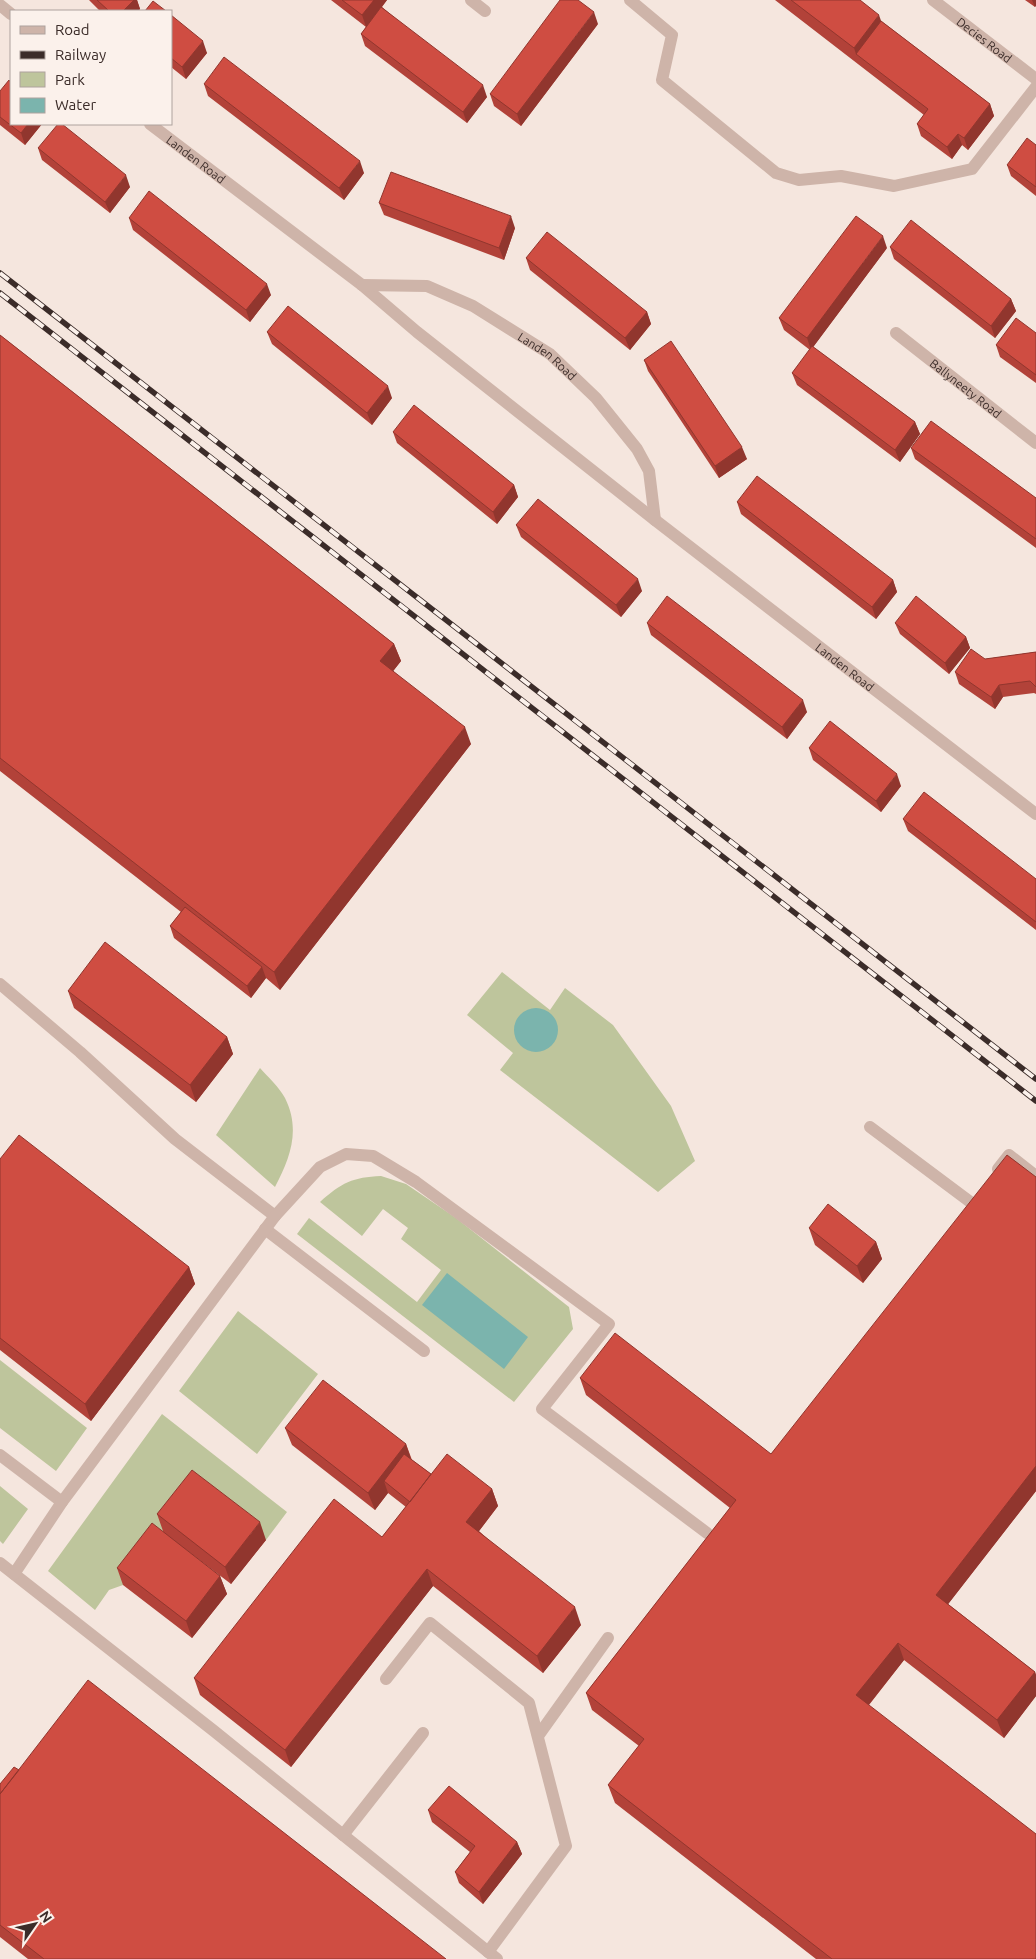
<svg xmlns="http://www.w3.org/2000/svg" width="1036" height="1959" font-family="Ubuntu,sans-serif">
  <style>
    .green { fill: #bec59c }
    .water { fill: #7bb4ad }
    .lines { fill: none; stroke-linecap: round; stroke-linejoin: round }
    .minor { stroke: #ceb4a9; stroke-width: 12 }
    .rail-casing { stroke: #3b2c29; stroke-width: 5.5 }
    .rail { stroke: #fbf1eb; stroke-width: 4; stroke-dasharray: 11; stroke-linecap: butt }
    .wall { fill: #b24239 }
    .shaded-wall { fill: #91362e }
    .building { fill: #cf4d42; stroke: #91362e }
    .labels { text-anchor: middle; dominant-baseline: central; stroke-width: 4.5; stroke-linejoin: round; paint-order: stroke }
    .street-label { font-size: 12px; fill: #3b2c29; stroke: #fbf1eb }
  </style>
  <rect width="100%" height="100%" fill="#f5e6de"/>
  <!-- green -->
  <path class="green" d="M502 972 550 1010 565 988 613 1025 671 1106 695 1161 658 1192 500 1070 513 1053 467 1015Z
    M260 1068C268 1077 279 1087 285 1098 301 1130 290 1158 275 1187L216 1135Z
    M381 1176 406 1184 456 1218 569 1307 573 1329 514 1402 297 1234 309 1218 417 1302 441 1270 401 1239 408 1228 383 1209 362 1236 320 1202C341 1183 353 1177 381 1176Z
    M238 1311 318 1374 257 1454 179 1391Z
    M0 1360 87 1428 56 1471 0 1428Z
    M162 1414 287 1512 266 1540 198 1487 123 1585 109 1590 95 1610 48 1571Z
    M0 1486 28 1509 3 1544 0 1541Z"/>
  <!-- water -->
  <path class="water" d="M514 1030a22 22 0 1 1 44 0a22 22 0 1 1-44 0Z
    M447 1273 528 1337 504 1369 422 1305Z"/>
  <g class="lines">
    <!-- minor -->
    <g class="minor">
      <path d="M471 0 485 11"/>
      <path d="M630 0 672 35 662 80 776 173 799 180 841 176 894 186 972 169 1036 87"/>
      <path id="s1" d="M933 0 1036 79"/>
      <path d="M0 5 11 14"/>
      <path id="s2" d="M150 124 362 285 417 332 655 520 1036 814"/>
      <path id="s3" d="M362 285 427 286 473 306 550 354 596 398 637 449 649 471 655 520"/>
      <path id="s4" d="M896 333 1036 443"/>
      <path d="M0 984 80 1052 175 1139 275 1216"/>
      <path d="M870 1127 973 1204"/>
      <path d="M998 1169 1009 1155 1036 1176"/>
      <path d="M265 1229 424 1351"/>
      <path d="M0 1455 62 1502"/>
      <path d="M0 1563 214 1731 497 1959"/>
      <path d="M14 1574 62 1502 275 1216 320 1167 346 1154 373 1156 416 1182 609 1324 542 1409 707 1533"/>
      <path d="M386 1679 430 1623 529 1703 566 1846 488 1952"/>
      <path d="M538 1736 608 1638"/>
      <path d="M343 1835 423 1733"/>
    </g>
    <!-- rail casing -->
    <g class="rail-casing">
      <path id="rail" d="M0 273 1036 1079
        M0 293 1036 1101"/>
    </g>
    <!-- rail -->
    <use href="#rail" class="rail"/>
  </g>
  <!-- wall -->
  <path class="wall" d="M89 0H137L140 9 138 11H100Z
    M331 0H387L382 7 487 97 467 123 365 46 361 34 366 27Z
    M775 0H860L881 21 990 104 994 116 968 150 962 145 952 159 921 136 917 124 924 115Z
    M1025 0H1036L1035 7Z
    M171 15 207 53 186 79 171 67Z
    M598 24 521 126 494 106 490 94Z
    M204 84 364 173 344 200 208 96Z
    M0 91 11 124H42L25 145 0 125Z
    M1036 145V196L1011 176 1007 165Z
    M38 148 130 187 110 213 42 160Z
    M379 203 515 228 504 260 384 215Z
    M129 218 271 295 250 322 133 230Z
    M890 247 1011 299 1016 311 995 338 894 259Z
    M887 248 813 347 915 422 920 434 900 462 797 385 792 373 810 350 784 330 779 318Z
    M526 258 647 312 651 324 630 350 530 270Z
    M267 332 392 398 372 425 272 344Z
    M1036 333V383L1000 357 996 345Z
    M0 335 394 644 401 661 393 671 471 744 280 990 266 978 251 998 174 938 170 926 181 912 0 771Z
    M644 360 747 459 719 478 648 371Z
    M393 432 514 485 518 497 497 524 397 443Z
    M911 448 1036 498V548L915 459Z
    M737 502 893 580 897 592 876 619 741 514Z
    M516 525 642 591 621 617 521 537Z
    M647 623 807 712 787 739 651 635Z
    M895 623 966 637 970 648 949 674 900 634Z
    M1036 652V694L1034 693 1003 697 995 709 959 684 955 672 985 659Z
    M809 748 901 786 881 812 813 760Z
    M903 819 1036 879V930L908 831Z
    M68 991 227 1037 233 1054 196 1102 74 1008Z
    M0 1159 189 1267 195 1284 91 1421 0 1350Z
    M1036 1177V1491L948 1604 1035 1672 1036 1675V1696L1004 1738 904 1660 869 1705 1036 1959H816L615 1803 608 1785 639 1746 592 1710 586 1693 730 1508 586 1395 580 1378 771 1454Z
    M809 1228 876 1242 882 1259 863 1283 815 1245Z
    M285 1428 406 1444 412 1460 431 1474 492 1489 498 1506 479 1531 581 1625 543 1673 433 1586 291 1767 200 1695 194 1678 382 1537 406 1507 388 1493 375 1510 292 1445Z
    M157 1514 266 1540 231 1584 180 1545 220 1576 227 1594 192 1638 123 1585 117 1568 163 1531Z
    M19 1770 446 1959H28L0 1937V1784Z
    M428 1810 517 1842 522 1854 483 1904 459 1883 455 1872 470 1852 432 1822Z"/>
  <!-- shaded-wall -->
  <path class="shaded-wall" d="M134 0H137L140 9 138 11H123Z
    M374 0H387L366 27 362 15Z
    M1032 0H1036V6L1035 7Z
    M594 12 598 24 521 126 517 114Z
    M879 15 885 32 856 54 854 48Z
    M203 41 207 53 186 79 182 67Z
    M483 85 487 97 467 123 463 112Z
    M990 104 994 116 968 150 964 138Z
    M28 124H42L25 145 21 133Z
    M958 134 962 145 952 159 947 147Z
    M360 161 364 173 344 200 339 188Z
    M126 175 130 187 110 213 105 202Z
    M511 216 515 228 504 260 499 248Z
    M883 236 887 248 811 350 807 338Z
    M267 284 271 295 250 322 246 310Z
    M1011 299 1016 311 995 338 991 326Z
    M647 312 651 324 630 350 625 338Z
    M388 386 392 398 372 425 367 413Z
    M915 422 920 434 900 462 895 450Z
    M742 447 747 459 719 478 715 466Z
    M514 485 518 497 497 524 493 512Z
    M638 579 642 591 621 617 616 605Z
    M893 580 897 592 876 619 872 607Z
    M966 637 970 648 949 674 945 663Z
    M394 644 401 661 387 679 380 661Z
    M999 685 1003 697 995 709 991 697Z
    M803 700 807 712 787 739 782 727Z
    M465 727 471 744 280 990 274 972Z
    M897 774 901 786 881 812 876 801Z
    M262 967 266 978 251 998 247 986Z
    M227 1037 233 1054 196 1102 190 1085Z
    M876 1242 882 1259 863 1283 857 1266Z
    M189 1267 195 1284 91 1421 85 1404Z
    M406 1444 412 1462 384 1481 388 1493 375 1510 368 1493Z
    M1036 1466V1491L942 1612 936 1595Z
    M492 1489 498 1506 473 1539 466 1522Z
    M260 1522 266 1540 231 1584 225 1567Z
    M427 1569 433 1586 291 1767 285 1750Z
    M220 1576 227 1594 192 1638 186 1621Z
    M575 1607 581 1625 543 1673 537 1656Z
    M898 1643 904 1660 863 1712 856 1695Z
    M1035 1672 1036 1675V1696L1004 1738 997 1720Z
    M517 1842 522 1854 483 1904 479 1892Z"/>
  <!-- building -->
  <path class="building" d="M97 0H134L123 11H109Z
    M342 0H374L362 15Z
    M560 0H578L594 12 517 114 490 94Z
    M791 0H860L879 15 854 48Z
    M153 1 166 11H145Z
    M381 7 483 85 463 112 361 34Z
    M171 15 203 41 182 67 171 58Z
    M881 21 990 104 964 138 958 134 947 147 917 124 928 109 856 54Z
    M224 57 360 161 339 188 204 84Z
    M9 80 11 83V124H28L21 133 0 117V91Z
    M58 124H62L126 175 105 202 38 148Z
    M1027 138 1036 145V187L1007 165Z
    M391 172 511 216 499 248 379 203Z
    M149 191 267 284 246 310 129 218Z
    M856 216 883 236 807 338 779 318Z
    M911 220 1011 299 991 326 890 247Z
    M547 232 647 312 625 338 526 258Z
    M288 306 388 386 367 413 267 332Z
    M1016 318 1036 333V375L996 345Z
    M0 335 394 644 380 661 465 727 274 972 0 758Z
    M671 341 742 447 715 466 644 360Z
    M812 346 915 422 895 450 792 373Z
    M414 405 514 485 493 512 393 432Z
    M931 421 1036 498V539L911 448Z
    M757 476 893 580 872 607 737 502Z
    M538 499 638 579 616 605 516 525Z
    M667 596 803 700 782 727 647 623Z
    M916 596 966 637 945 663 895 623Z
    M971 649 985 659 1036 652V687L1030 681 999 685 991 697 955 672Z
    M830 721 897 774 876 801 809 748Z
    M924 792 1036 879V922L903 819Z
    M185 907 262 967 247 986 170 926Z
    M105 942 227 1037 190 1085 68 991Z
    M19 1135 189 1267 85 1404 0 1338V1159Z
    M1007 1155 1036 1177V1466L936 1595 1035 1672 997 1720 898 1643 856 1695 1036 1834V1959H832L608 1785 644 1739 586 1693 736 1500 580 1378 615 1333 771 1454Z
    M828 1204 876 1242 857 1266 809 1228Z
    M323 1380 406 1444 368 1493 285 1428Z
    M404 1454 431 1474 410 1502 384 1481Z
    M447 1454 492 1489 466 1522 575 1607 537 1656 427 1569 285 1750 194 1678 334 1499 382 1537Z
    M192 1470 260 1522 225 1567 157 1514Z
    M152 1523 220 1576 186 1621 117 1568Z
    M88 1680 446 1959H44L0 1925V1794Z
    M14 1767 19 1770 0 1794V1784Z
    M449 1786 517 1842 479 1892 455 1872 475 1846 428 1810Z"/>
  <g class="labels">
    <!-- street labels -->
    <g class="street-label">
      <text stroke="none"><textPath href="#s1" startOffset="65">Decies Road</textPath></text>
      <text stroke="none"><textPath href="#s2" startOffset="58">Landen Road</textPath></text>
      <text stroke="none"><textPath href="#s3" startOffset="205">Landen Road</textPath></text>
      <text stroke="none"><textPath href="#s4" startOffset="89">Ballyneety Road</textPath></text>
      <text stroke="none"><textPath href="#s2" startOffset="882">Landen Road</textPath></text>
    </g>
  </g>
  <!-- legend -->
  <rect x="10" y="10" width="162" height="115" fill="#fbf1eb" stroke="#aea29d"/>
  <rect x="20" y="26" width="25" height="8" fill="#ceb4a9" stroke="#aea29d"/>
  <text x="55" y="35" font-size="15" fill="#3b2c29">Road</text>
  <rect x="20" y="51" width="25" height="8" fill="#3b2c29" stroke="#aea29d"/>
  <text x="55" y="60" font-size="15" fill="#3b2c29">Railway</text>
  <rect x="20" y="72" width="25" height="15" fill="#bec59c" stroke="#aea29d"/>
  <text x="55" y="85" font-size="15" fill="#3b2c29">Park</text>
  <rect x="20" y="98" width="25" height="15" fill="#7bb4ad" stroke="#aea29d"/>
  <text x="55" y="110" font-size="15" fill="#3b2c29">Water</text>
  <!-- north arrow -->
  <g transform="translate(35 1924) rotate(56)" stroke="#fbf1eb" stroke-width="4" paint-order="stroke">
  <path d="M0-4L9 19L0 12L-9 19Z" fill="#3b2c29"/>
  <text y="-8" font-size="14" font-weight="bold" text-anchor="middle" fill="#3b2c29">N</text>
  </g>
</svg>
